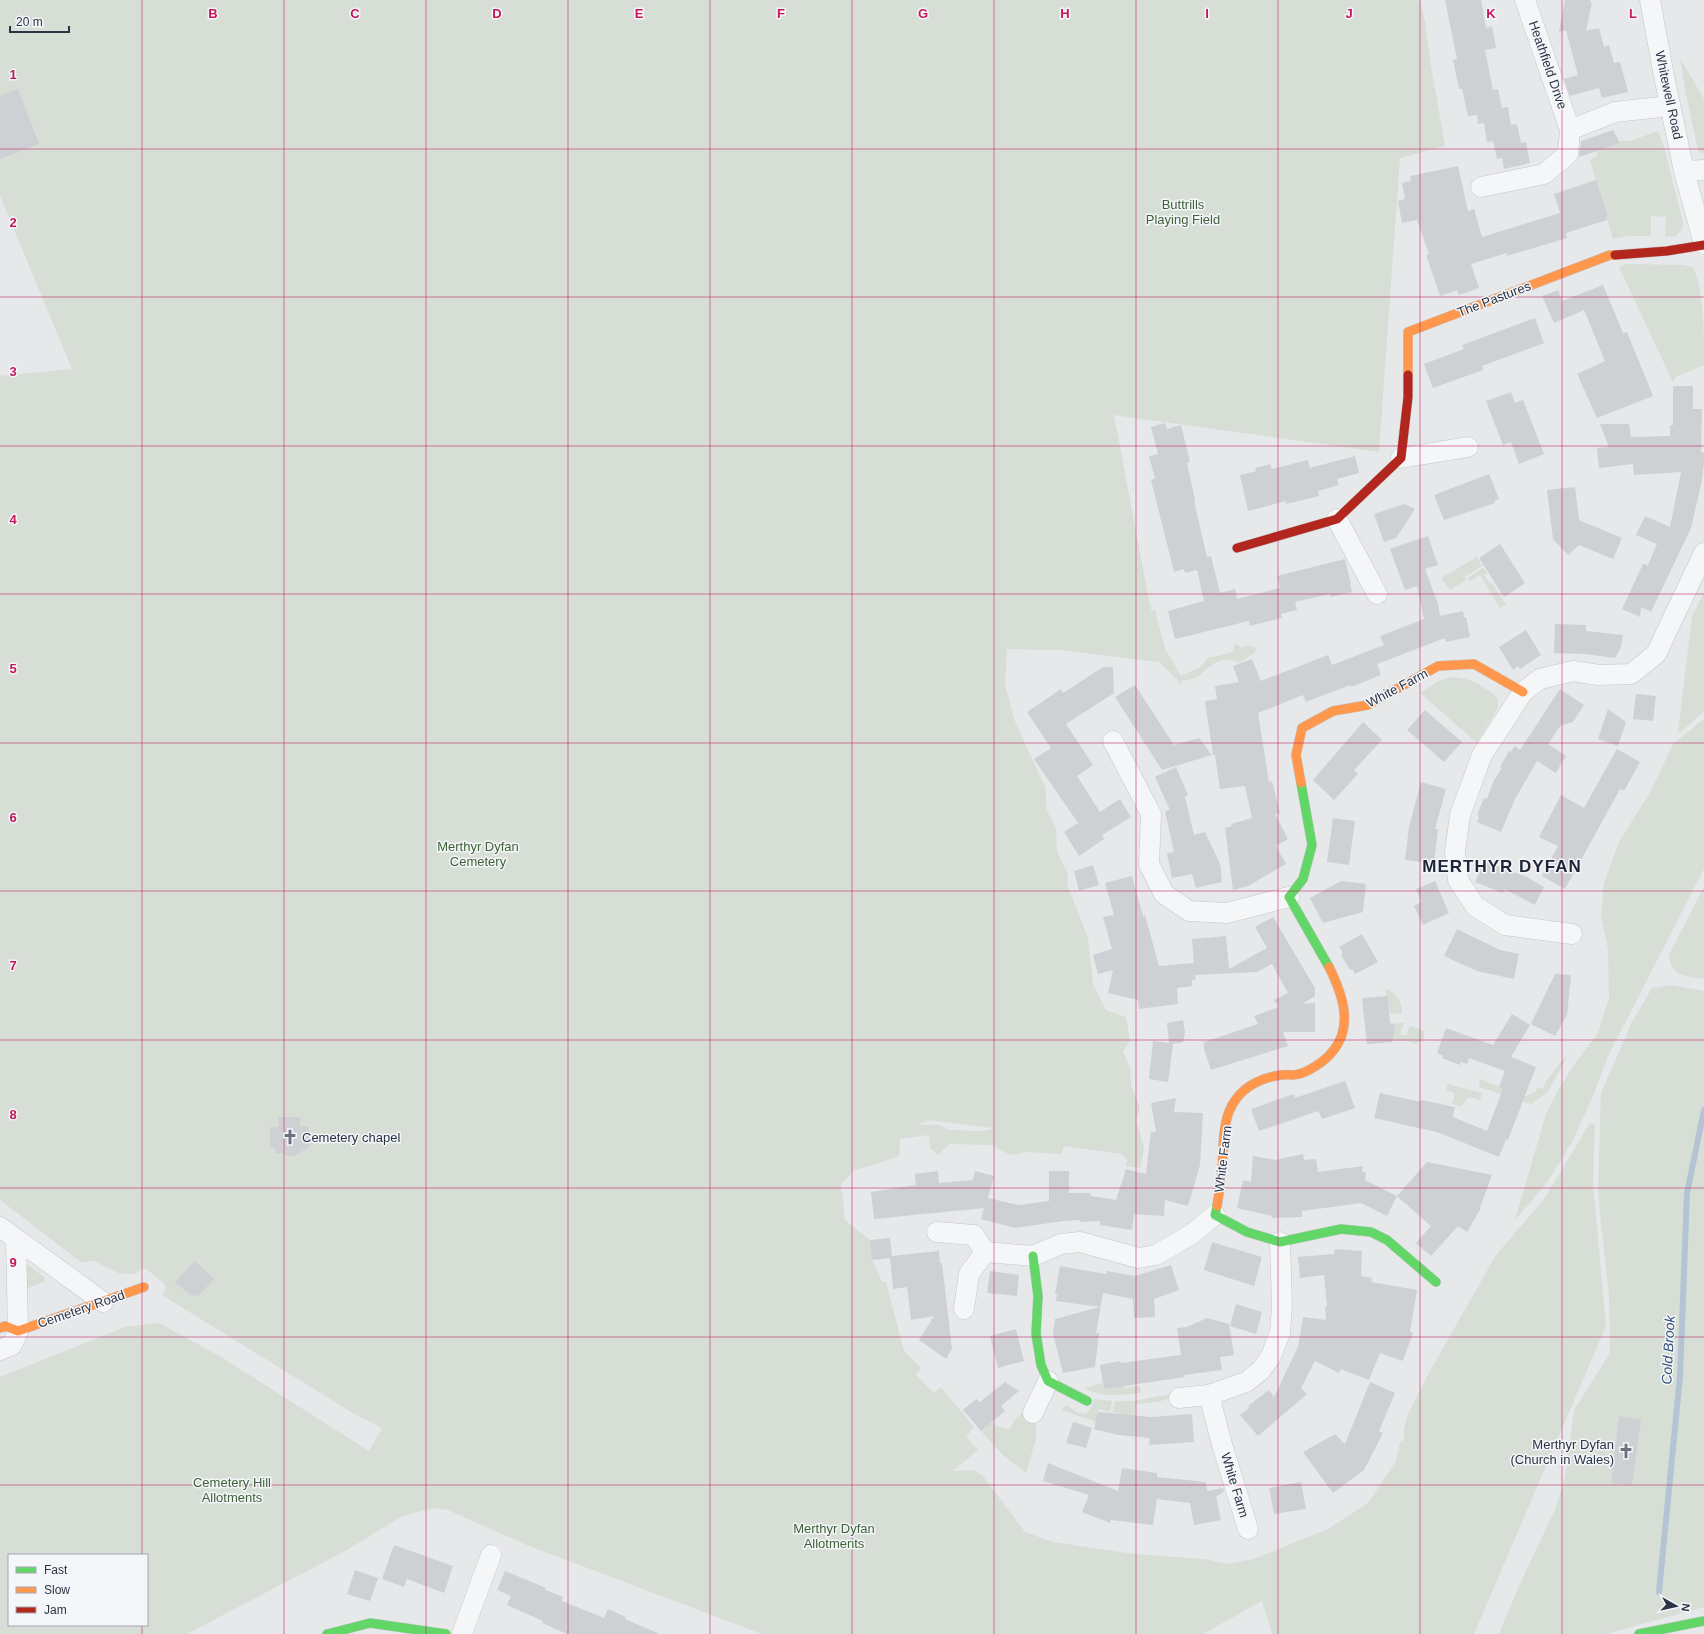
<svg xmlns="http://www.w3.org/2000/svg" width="1704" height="1634" font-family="Arial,sans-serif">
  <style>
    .green { fill: #d6ded6; fill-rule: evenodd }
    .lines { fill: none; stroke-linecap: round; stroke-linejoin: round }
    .stream { stroke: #b4c4d5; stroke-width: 6 }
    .building { fill: #ced0d3 }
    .street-casing { stroke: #c4c6c8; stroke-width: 21 }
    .fast-casing { stroke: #c4c6c8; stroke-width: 10 }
    .slow-casing { stroke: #c4c6c8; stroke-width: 10 }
    .jam-casing { stroke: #c4c6c8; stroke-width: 10 }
    .street { stroke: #f5f6f7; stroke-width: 20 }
    .fast { stroke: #63d668; stroke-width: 9 }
    .slow { stroke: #ff974d; stroke-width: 9 }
    .jam { stroke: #b3261e; stroke-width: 9 }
    .grid { fill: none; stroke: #c2185b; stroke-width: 1; stroke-opacity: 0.55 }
    .labels { text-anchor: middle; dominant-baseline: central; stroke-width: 3; stroke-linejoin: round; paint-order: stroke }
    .street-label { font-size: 13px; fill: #2b3445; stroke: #f4f6f9 }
    .park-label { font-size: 13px; fill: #3f6138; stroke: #f4f6f9 }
    .poi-label { font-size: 13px; fill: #2b3445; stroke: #f4f6f9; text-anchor: start }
    .water-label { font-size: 14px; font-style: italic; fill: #34527a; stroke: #f4f6f9 }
    .district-label { font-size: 17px; font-weight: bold; letter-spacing: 1px; fill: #1d2536; stroke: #f4f6f9 }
    .grid-label { font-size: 13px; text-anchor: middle; font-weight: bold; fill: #c2185b; stroke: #f4f6f9; stroke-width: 3; stroke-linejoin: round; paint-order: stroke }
  </style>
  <rect width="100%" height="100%" fill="#e6e8ea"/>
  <!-- green -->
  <path class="green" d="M0 0H1420L1425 21 1431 66 1445 146 1400 158 1379 452 1114 415 1148 595 1151 610H1155L1165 649 1181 676 1200 667 1208 658 1233 652 1235 643 1242 648 1247 645 1256 648 1255 652 1240 663C1219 654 1212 666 1197 677 1193 679 1186 680 1181 681L1182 686 1176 678 1159 662 1060 650 1007 649 1005 684 1014 719 1045 787 1047 811 1056 828 1057 851 1068 874 1067 884 1088 938 1093 984 1106 1010 1126 1017 1130 1041 1123 1051 1130 1068 1131 1085 1140 1108 1136 1120 1144 1148 1140 1168 1126 1166 1127 1160 1122 1154 1064 1146 1061 1154 1026 1152 1010 1155 992 1145 950 1144 938 1155 930 1148 929 1135 900 1139 899 1156 873 1165 854 1170 841 1184 845 1220 870 1240 872 1260 882 1282H886L904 1351 921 1368 916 1375 934 1393 941 1387 974 1427 966 1437 978 1450 953 1471 973 1470 983 1476 1025 1532 1053 1542 1134 1554 1204 1559 1228 1564 1254 1559 1328 1529 1368 1503 1396 1461 1400 1442 1404 1439V1430L1407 1416 1430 1371 1496 1255 1544 1199 1590 1123 1595 1125 1593 1184 1606 1326 1474 1634H1272L1262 1601 1203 1634H762L524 1544 448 1510 434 1508 402 1516 347 1550 187 1634H0V1377L125 1327 159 1323 221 1357 369 1451 382 1428 356 1415 162 1295 166 1289 164 1283 146 1269H141L136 1274 118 1273 94 1261 81 1262 0 1200V376L72 369 0 196ZM928 1120 992 1128V1129L981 1131 949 1130 939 1125H917ZM9 1555H147V1625H9Z
    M1680 58 1704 99V154L1698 150 1686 94Z
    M1658 131 1664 147 1683 222 1682 230 1676 236 1665 237 1666 217 1651 216V236H1628L1613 239 1590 160 1598 155 1596 151 1620 143 1619 141H1630Z
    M1627 264 1684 265 1694 268C1704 298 1704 333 1704 365L1676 377 1673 382 1619 267Z
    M1475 554 1482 566 1465 577 1466 580 1450 590 1441 578 1475 558Z
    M1483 568 1487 573 1484 575 1490 584 1492 583 1506 604 1500 608 1480 575 1470 581 1468 578Z
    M1704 593V711L1681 732 1678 733 1692 616Z
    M1453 677C1471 678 1483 686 1497 697L1498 707 1477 743 1420 693 1438 681Z
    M1704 719V869L1608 1056 1593 1096 1571 1144 1546 1184 1515 1220 1546 1114 1558 1090 1576 1062 1598 1033 1609 998 1608 949 1601 914 1604 883 1619 842 1652 789 1673 744Z
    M1704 887V979C1685 976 1671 977 1669 955Z
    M1670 985 1704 991V1607L1606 1634H1499L1518 1588 1555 1510 1565 1477 1574 1410 1610 1353 1609 1296 1600 1215 1598 1184 1601 1093 1632 1022 1652 988ZM1620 1416 1640 1420 1632 1485 1611 1482Z
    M1386 989C1397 993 1402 1001 1402 1013L1390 1014 1388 996H1386Z
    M1404 1023 1400 1034 1406 1036 1410 1026 1425 1031 1423 1040 1415 1044 1405 1040 1392 1041 1391 1024Z
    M1565 1057H1567L1547 1093 1531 1104 1479 1087 1480 1079 1524 1097 1535 1092 1538 1087 1543 1089 1546 1081Z
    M1448 1084 1482 1093 1480 1100 1474 1098H1468L1461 1106 1452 1104 1455 1093 1446 1090Z
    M29 1265 45 1278V1281L28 1288 26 1286V1266Z
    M1102 1383 1103 1387 1124 1384 1125 1388 1140 1386 1141 1393C1123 1395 1100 1398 1085 1388Z
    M1171 1394V1398L1157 1402 1136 1404 1135 1416 1124 1415 1113 1412 1115 1401H1133Z
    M1094 1399 1112 1401 1110 1412 1099 1409 1096 1422 1062 1410 1066 1405 1078 1413 1086 1414 1092 1406Z
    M1025 1409 1036 1420V1438L1026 1473 1003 1455 981 1431 992 1422 996 1426 1010 1429 1014 1421Z"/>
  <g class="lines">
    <!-- stream -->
    <path class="stream" d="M1659 1592 1680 1376 1687 1193 1704 1110"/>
  </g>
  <!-- building -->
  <path class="building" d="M1445 0H1481L1486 28 1492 26 1496 48 1485 50 1493 90 1498 89 1502 108 1508 107 1511 125 1517 124 1521 143 1526 142 1530 163 1504 169 1502 158 1497 159 1493 141 1487 142 1484 123 1478 124 1477 115 1468 116 1462 89H1459L1453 60 1457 59Z
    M1565 0H1591L1590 3H1592L1586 31 1599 28 1604 47 1609 45 1614 63 1620 62 1628 92 1602 98 1599 88 1570 96 1564 79 1578 75 1566 30 1559 32Z
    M18 89 39 144 0 159V96Z
    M1613 130 1620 143 1579 157 1581 141Z
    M1458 166 1468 211 1474 209 1482 237 1560 213 1554 194 1596 180 1608 216 1606 217 1607 220 1566 233 1567 238 1507 256V253L1471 264 1479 288 1459 295 1457 290 1440 296 1426 255 1429 254 1417 220 1402 223 1398 201 1405 199 1402 183 1411 181 1410 176Z
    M1603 285 1623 333 1627 332 1653 396 1597 418 1577 374 1605 361 1584 310 1554 323 1542 296 1558 290 1562 301Z
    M1535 318 1544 343 1482 366 1483 370 1433 388 1424 364 1464 349 1462 345Z
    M1673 386H1693V409H1702L1701 452 1704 453V462L1702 480 1691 528 1651 612 1641 607 1640 617 1622 609 1643 564 1647 565V567L1657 544 1636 535 1645 516 1670 527 1681 472 1634 475 1633 464 1599 468 1597 448 1609 447 1600 424H1629L1631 437 1670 436V425H1673Z
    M1511 392 1515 403 1523 400 1544 454 1519 464 1511 442 1503 445 1486 401Z
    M1165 423 1167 429 1181 425 1190 462 1187 463 1195 500 1194 501 1207 557 1211 556 1220 593 1235 589 1237 599 1280 588 1277 576 1345 559 1351 584 1350 585 1352 592 1331 597 1330 594 1295 602 1297 610 1281 614 1282 618 1250 626 1249 621 1175 639 1168 611 1204 601 1197 570 1185 573 1184 569 1174 572 1151 480 1155 478 1149 456 1158 454 1151 427Z
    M1355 456 1359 473 1337 479 1339 485 1318 491 1319 496 1286 504V501L1248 511 1240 475 1256 471 1255 468 1270 464 1272 469 1308 460 1310 468Z
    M1489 474 1499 499 1494 501 1495 503 1444 520 1434 495Z
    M1575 487 1579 520 1622 538 1613 559 1579 545 1568 555 1553 539 1547 490Z
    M1404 504 1415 509 1396 538 1384 542 1374 514Z
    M1428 536 1438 565 1425 569 1438 604 1440 616 1463 611 1464 617H1466L1470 637 1446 642 1445 638 1377 664 1381 675 1351 687 1350 685 1306 702 1303 695 1258 713 1269 782 1272 781 1280 813 1275 814 1288 839 1276 846 1286 864 1248 886 1233 890 1225 828 1232 826 1231 824 1252 818 1245 786 1220 789 1215 755H1213L1205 701 1217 699 1215 686 1239 682 1233 666 1252 659 1261 681 1328 655 1332 665 1384 645 1380 636 1424 619 1417 586 1405 590 1390 549Z
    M1500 544 1525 583 1504 597 1479 558Z
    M1555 624 1586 625V631L1623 635 1621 647 1615 658 1585 654 1554 653Z
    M1526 630 1541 655 1520 669 1518 666 1513 670 1499 647Z
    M1103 667H1113L1114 693 1066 724 1093 765 1077 776 1100 812 1120 799 1131 817 1102 835 1104 839 1079 856 1064 832 1078 823 1034 759 1051 748 1027 712 1061 689 1063 693Z
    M1135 685 1174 745 1199 738 1212 755 1162 770 1115 697Z
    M1560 689 1584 705 1573 722 1561 725 1548 744 1566 756 1561 764 1556 773 1537 761 1515 799 1501 832 1477 822 1479 816 1477 815 1484 798 1487 799 1494 780 1502 768 1500 767 1509 751 1511 752 1515 746 1520 750Z
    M1636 694 1656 696 1653 721 1633 719Z
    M1608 709 1626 722 1618 746 1598 739Z
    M1425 710 1462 742 1444 762 1407 730Z
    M1363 722 1382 740 1354 770 1358 774 1334 800 1313 780Z
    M1617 749 1640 762 1624 791 1620 789 1565 889 1542 876 1558 846 1539 837 1561 795 1584 808Z
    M1176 767 1188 795 1185 797 1194 835 1205 832 1220 864 1222 882 1196 888 1192 874 1172 878 1167 853 1174 852 1165 811 1170 810 1155 777Z
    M1421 782 1446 789 1435 829H1438L1434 864 1405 860 1409 827Z
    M1333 818 1355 821 1349 865 1327 862Z
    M1484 861 1527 877 1544 887 1535 905 1504 889 1503 893 1475 882Z
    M1093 865 1099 885 1079 891 1074 871Z
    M1132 876 1143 916 1145 915 1159 966 1194 963 1192 939 1226 936 1229 969 1267 948 1255 927 1273 917 1315 988V996L1302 1004 1315 1003V1032H1283L1288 1046 1211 1070 1204 1049V1042L1258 1024 1254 1016 1279 1007 1274 1000 1288 993 1272 964 1257 972 1195 975 1196 980H1192V986L1177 988 1178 1004 1139 1009 1138 1000 1108 993 1113 970 1098 974 1093 955 1112 949 1103 917 1114 915 1105 883Z
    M1341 881 1366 884 1363 912 1323 923 1310 898Z
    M1435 881 1449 913 1423 925 1414 906 1421 902 1416 889Z
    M1457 929 1500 950 1519 954 1514 979 1477 971 1444 956Z
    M1362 934 1378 962 1355 974 1352 969 1350 970 1345 962 1341 954 1343 953 1339 947Z
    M1555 974 1571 975 1567 1015 1555 1036 1531 1024Z
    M1388 996 1390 1023 1395 1025 1392 1042 1367 1044 1362 998Z
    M1512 1014 1530 1025 1511 1057 1536 1067 1508 1140 1506 1139 1499 1157 1437 1132 1374 1118 1380 1093 1420 1102 1421 1100 1455 1107 1453 1117 1487 1131 1503 1089 1499 1087 1505 1071 1469 1058 1467 1064 1461 1062 1460 1065 1442 1058 1443 1056 1437 1053 1446 1028 1493 1045Z
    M1183 1020 1185 1032 1183 1042 1173 1044 1168 1082 1149 1079 1153 1041 1169 1043 1167 1023Z
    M1345 1081 1355 1108 1322 1119 1318 1111 1259 1131 1251 1109 1294 1094 1295 1098Z
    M1176 1098 1174 1112 1203 1113 1200 1165 1188 1206 1165 1200 1164 1216 1134 1214 1132 1230 1100 1225V1221L1080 1222V1220L1064 1221 1015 1228 981 1219 984 1208 874 1219 871 1192 916 1185 915 1174 938 1171 939 1183 973 1180 975 1171 994 1176 988 1198 1018 1205 1049 1201V1171H1069V1193H1090L1091 1196 1116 1200 1126 1169 1146 1174 1151 1132H1156L1151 1103Z
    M278 1117H300V1127L309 1126V1147L294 1156H288L281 1153H276L275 1148 270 1147V1127H278Z
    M1303 1154 1304 1160 1316 1159 1318 1172 1363 1166 1362 1172H1366L1365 1180 1397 1196 1427 1162 1492 1175 1480 1208H1481L1467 1232 1458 1226 1431 1256 1416 1243 1431 1226 1397 1196 1387 1216 1361 1203 1302 1211V1217L1272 1218V1216L1237 1208 1243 1180 1251 1182 1253 1156 1275 1160Z
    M890 1238 892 1256 939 1251 940 1263H942L952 1349 946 1359 919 1340 934 1316 911 1320 907 1287 893 1289 890 1258 872 1260 870 1240Z
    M1212 1242 1262 1257 1254 1286 1204 1270Z
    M1335 1249 1362 1251 1361 1276 1372 1278 1371 1282 1417 1290 1410 1332 1413 1333 1403 1361 1380 1353 1369 1380 1341 1369 1339 1373 1315 1361 1301 1388 1307 1394 1258 1436 1240 1415 1249 1408 1248 1406 1269 1390 1274 1397 1298 1347 1303 1317 1326 1320 1325 1307 1327 1306 1324 1275 1300 1278 1298 1257 1334 1254Z
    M195 1261 214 1279 198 1296 190 1295 175 1282Z
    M1171 1265 1179 1290 1154 1299 1155 1317 1134 1318 1133 1299 1103 1293 1096 1333H1099L1095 1367 1063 1373 1053 1334 1055 1319 1100 1307 1056 1301 1057 1294H1055L1060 1266 1106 1274 1107 1271 1135 1276Z
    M990 1271 1019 1275 1017 1296 987 1293Z
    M1236 1304 1262 1312 1256 1334 1230 1326Z
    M1207 1318 1229 1324 1234 1355 1220 1357 1222 1370 1184 1375 1185 1377 1104 1389 1100 1365 1120 1361 1121 1363 1181 1355 1177 1328 1187 1327Z
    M1016 1329 1024 1361 998 1368 990 1336Z
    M1005 1382 1019 1391 1001 1406 1005 1411 981 1431 963 1410 976 1399 980 1402Z
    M1370 1382 1395 1393 1379 1431 1383 1433 1364 1470 1333 1493 1303 1452 1335 1434 1345 1444Z
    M1098 1412 1151 1417 1192 1414 1194 1442 1149 1445 1150 1438 1118 1435 1094 1429Z
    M1619 1416 1641 1420 1632 1485 1611 1483Z
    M1073 1422 1092 1428 1086 1448 1066 1443Z
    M1048 1463 1118 1491 1122 1468 1157 1473V1477L1206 1482 1207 1491 1223 1488 1224 1491 1216 1497 1221 1520 1194 1525 1190 1503 1157 1499 1153 1525 1111 1520 1110 1523 1082 1512 1089 1495 1043 1481Z
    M1301 1482 1306 1509 1274 1514 1269 1488Z
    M394 1545 453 1566 444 1593 407 1579 404 1587 382 1579Z
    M355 1570 378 1578 370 1601 347 1594Z
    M505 1571 546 1588 545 1590 563 1597 562 1601 604 1618 608 1609 626 1617 625 1619 660 1634H567L542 1623 543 1621 507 1605 511 1596 497 1590Z"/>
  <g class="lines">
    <!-- street casing -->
    <g class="street-casing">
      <path id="street" d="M1650 0 1663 71 1684 171 1704 170
        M1570 130 1615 112 1670 106
        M1684 171 1704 244
        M1481 187 1544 174 1568 154 1570 130 1525 0
        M1401 458 1468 447
        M1337 519 1377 594
        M1113 741 1151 814 1149 864 1164 894 1189 911 1227 913 1289 897
        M1572 934 1505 925 1475 906 1458 880 1455 852 1460 815 1482 755 1523 692 1540 679 1573 671 1599 675 1631 674 1656 654 1704 553
        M0 1227 103 1302
        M937 1232 974 1235 985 1252 1033 1256 1061 1244 1080 1242 1139 1258 1156 1255 1192 1234 1215 1215
        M964 1309 969 1274 985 1252
        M0 1350 12 1345 18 1331 16 1239
        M1209 1395 1223 1448 1248 1529
        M1179 1398 1209 1395 1246 1382 1261 1370 1271 1356 1280 1333 1282 1306 1280 1242
        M1033 1413 1048 1381
        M462 1634 491 1555"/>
    </g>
    <!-- fast casing -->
    <g class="fast-casing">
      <path id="fast" d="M1301 783 1312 845 1303 879 1289 897 1329 967
        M1217 1206 1215 1215 1247 1232 1280 1242 1341 1229 1371 1232 1387 1240 1436 1282
        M1033 1256 1038 1296 1036 1334 1041 1365 1048 1381 1087 1401
        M327 1634 370 1623 446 1634
        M1639 1634 1704 1621"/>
    </g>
    <!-- slow casing -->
    <g class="slow-casing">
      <path id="slow" d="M1408 375V332L1610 255H1615
        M1301 783 1296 755 1302 728 1333 711 1368 705 1438 666 1474 664 1523 692
        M1217 1206C1219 1194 1221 1182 1222 1170 1224 1146 1221 1119 1236 1099 1246 1085 1264 1077 1281 1075 1287 1074 1293 1076 1299 1074 1308 1072 1316 1066 1323 1061 1356 1034 1345 999 1329 967
        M0 1328 5 1326 18 1331 144 1287"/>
    </g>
    <!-- jam casing -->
    <g class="jam-casing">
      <path id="jam" d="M1615 255 1667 251 1704 245
        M1237 548 1337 519 1401 458 1408 397V375"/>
    </g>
    <!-- street -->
    <use href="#street" class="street"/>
    <!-- fast -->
    <use href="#fast" class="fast"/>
    <!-- slow -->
    <use href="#slow" class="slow"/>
    <!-- jam -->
    <use href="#jam" class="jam"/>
  </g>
  <!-- grid -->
  <path class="grid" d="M142 0V1555M284 0V1634M426 0V1634M568 0V1634M710 0V1634M852 0V1634M994 0V1634M1136 0V1634M1278 0V1634M1420 0V1634M1562 0V1634M0 149H1704M0 297H1704M0 446H1704M0 594H1704M0 743H1704M0 891H1704M0 1040H1704M0 1188H1704M0 1337H1704M0 1485H1704M142 1625V1634"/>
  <!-- icons -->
  <defs>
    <g id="church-bare" transform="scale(1.2)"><path d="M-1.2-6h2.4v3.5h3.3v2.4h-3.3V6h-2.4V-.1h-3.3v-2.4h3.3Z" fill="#6c737f" stroke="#f4f6f9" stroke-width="2.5" paint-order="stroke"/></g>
  </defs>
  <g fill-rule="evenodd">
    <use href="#church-bare" x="290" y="1137"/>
    <use href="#church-bare" x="1626" y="1451"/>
  </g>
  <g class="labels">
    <!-- street labels -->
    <g class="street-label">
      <text transform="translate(1548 65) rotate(71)">Heathfield Drive</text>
      <text transform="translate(1669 95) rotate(78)">Whitewell Road</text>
      <text transform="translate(1494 299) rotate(-21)">The Pastures</text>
      <text transform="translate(1397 688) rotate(-28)">White Farm</text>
      <text transform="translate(1223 1159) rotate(-83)">White Farm</text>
      <text transform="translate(81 1309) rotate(-19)">Cemetery Road</text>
      <text transform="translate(1235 1485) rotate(73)">White Farm</text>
    </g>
    <!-- park labels -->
    <g class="park-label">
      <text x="1183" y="204">Buttrills<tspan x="1183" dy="15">Playing Field</tspan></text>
      <text x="478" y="846">Merthyr Dyfan<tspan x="478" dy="15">Cemetery</tspan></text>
      <text x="232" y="1482">Cemetery Hill<tspan x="232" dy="15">Allotments</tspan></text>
      <text x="834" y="1528">Merthyr Dyfan<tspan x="834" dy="15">Allotments</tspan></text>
    </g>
    <!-- poi labels -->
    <g class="poi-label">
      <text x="302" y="1137">Cemetery chapel</text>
      <text x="1614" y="1444" text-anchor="end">Merthyr Dyfan<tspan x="1614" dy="15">(Church in Wales)</tspan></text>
    </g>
    <!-- water labels -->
    <g class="water-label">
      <text transform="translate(1668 1350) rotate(-87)">Cold Brook</text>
    </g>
    <!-- district labels -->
    <g class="district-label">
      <text x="1502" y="866">MERTHYR DYFAN</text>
    </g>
  </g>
  <g class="grid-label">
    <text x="213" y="18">B</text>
    <text x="355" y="18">C</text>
    <text x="497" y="18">D</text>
    <text x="639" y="18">E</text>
    <text x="781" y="18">F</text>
    <text x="923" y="18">G</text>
    <text x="1065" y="18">H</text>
    <text x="1207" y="18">I</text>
    <text x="1349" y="18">J</text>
    <text x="1491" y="18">K</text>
    <text x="1633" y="18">L</text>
    <text x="13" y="79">1</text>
    <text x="13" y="227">2</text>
    <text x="13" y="376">3</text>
    <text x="13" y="524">4</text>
    <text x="13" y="673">5</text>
    <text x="13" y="822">6</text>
    <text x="13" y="970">7</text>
    <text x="13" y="1119">8</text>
    <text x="13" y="1267">9</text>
  </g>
  <!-- legend -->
  <rect x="8" y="1554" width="140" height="72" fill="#f4f6f9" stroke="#a4a8b1"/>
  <rect x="16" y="1567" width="20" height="6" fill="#63d668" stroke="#a4a8b1"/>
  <text x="44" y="1574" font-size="12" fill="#2b3445">Fast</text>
  <rect x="16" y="1587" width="20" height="6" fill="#ff974d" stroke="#a4a8b1"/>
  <text x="44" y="1594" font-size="12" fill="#2b3445">Slow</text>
  <rect x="16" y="1607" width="20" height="6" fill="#b3261e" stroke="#a4a8b1"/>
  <text x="44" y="1614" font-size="12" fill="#2b3445">Jam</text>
  <!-- north arrow -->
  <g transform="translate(1676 1606) rotate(98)" stroke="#f4f6f9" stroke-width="3" paint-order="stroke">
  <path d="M0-3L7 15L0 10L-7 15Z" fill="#2b3445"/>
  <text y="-6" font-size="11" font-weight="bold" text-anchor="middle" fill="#2b3445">N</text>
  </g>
  <!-- scale -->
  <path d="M10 26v6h59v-6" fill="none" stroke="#2b3445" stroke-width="2"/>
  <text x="16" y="26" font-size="12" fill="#2b3445" stroke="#f4f6f9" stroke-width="3" paint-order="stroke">20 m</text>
</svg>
